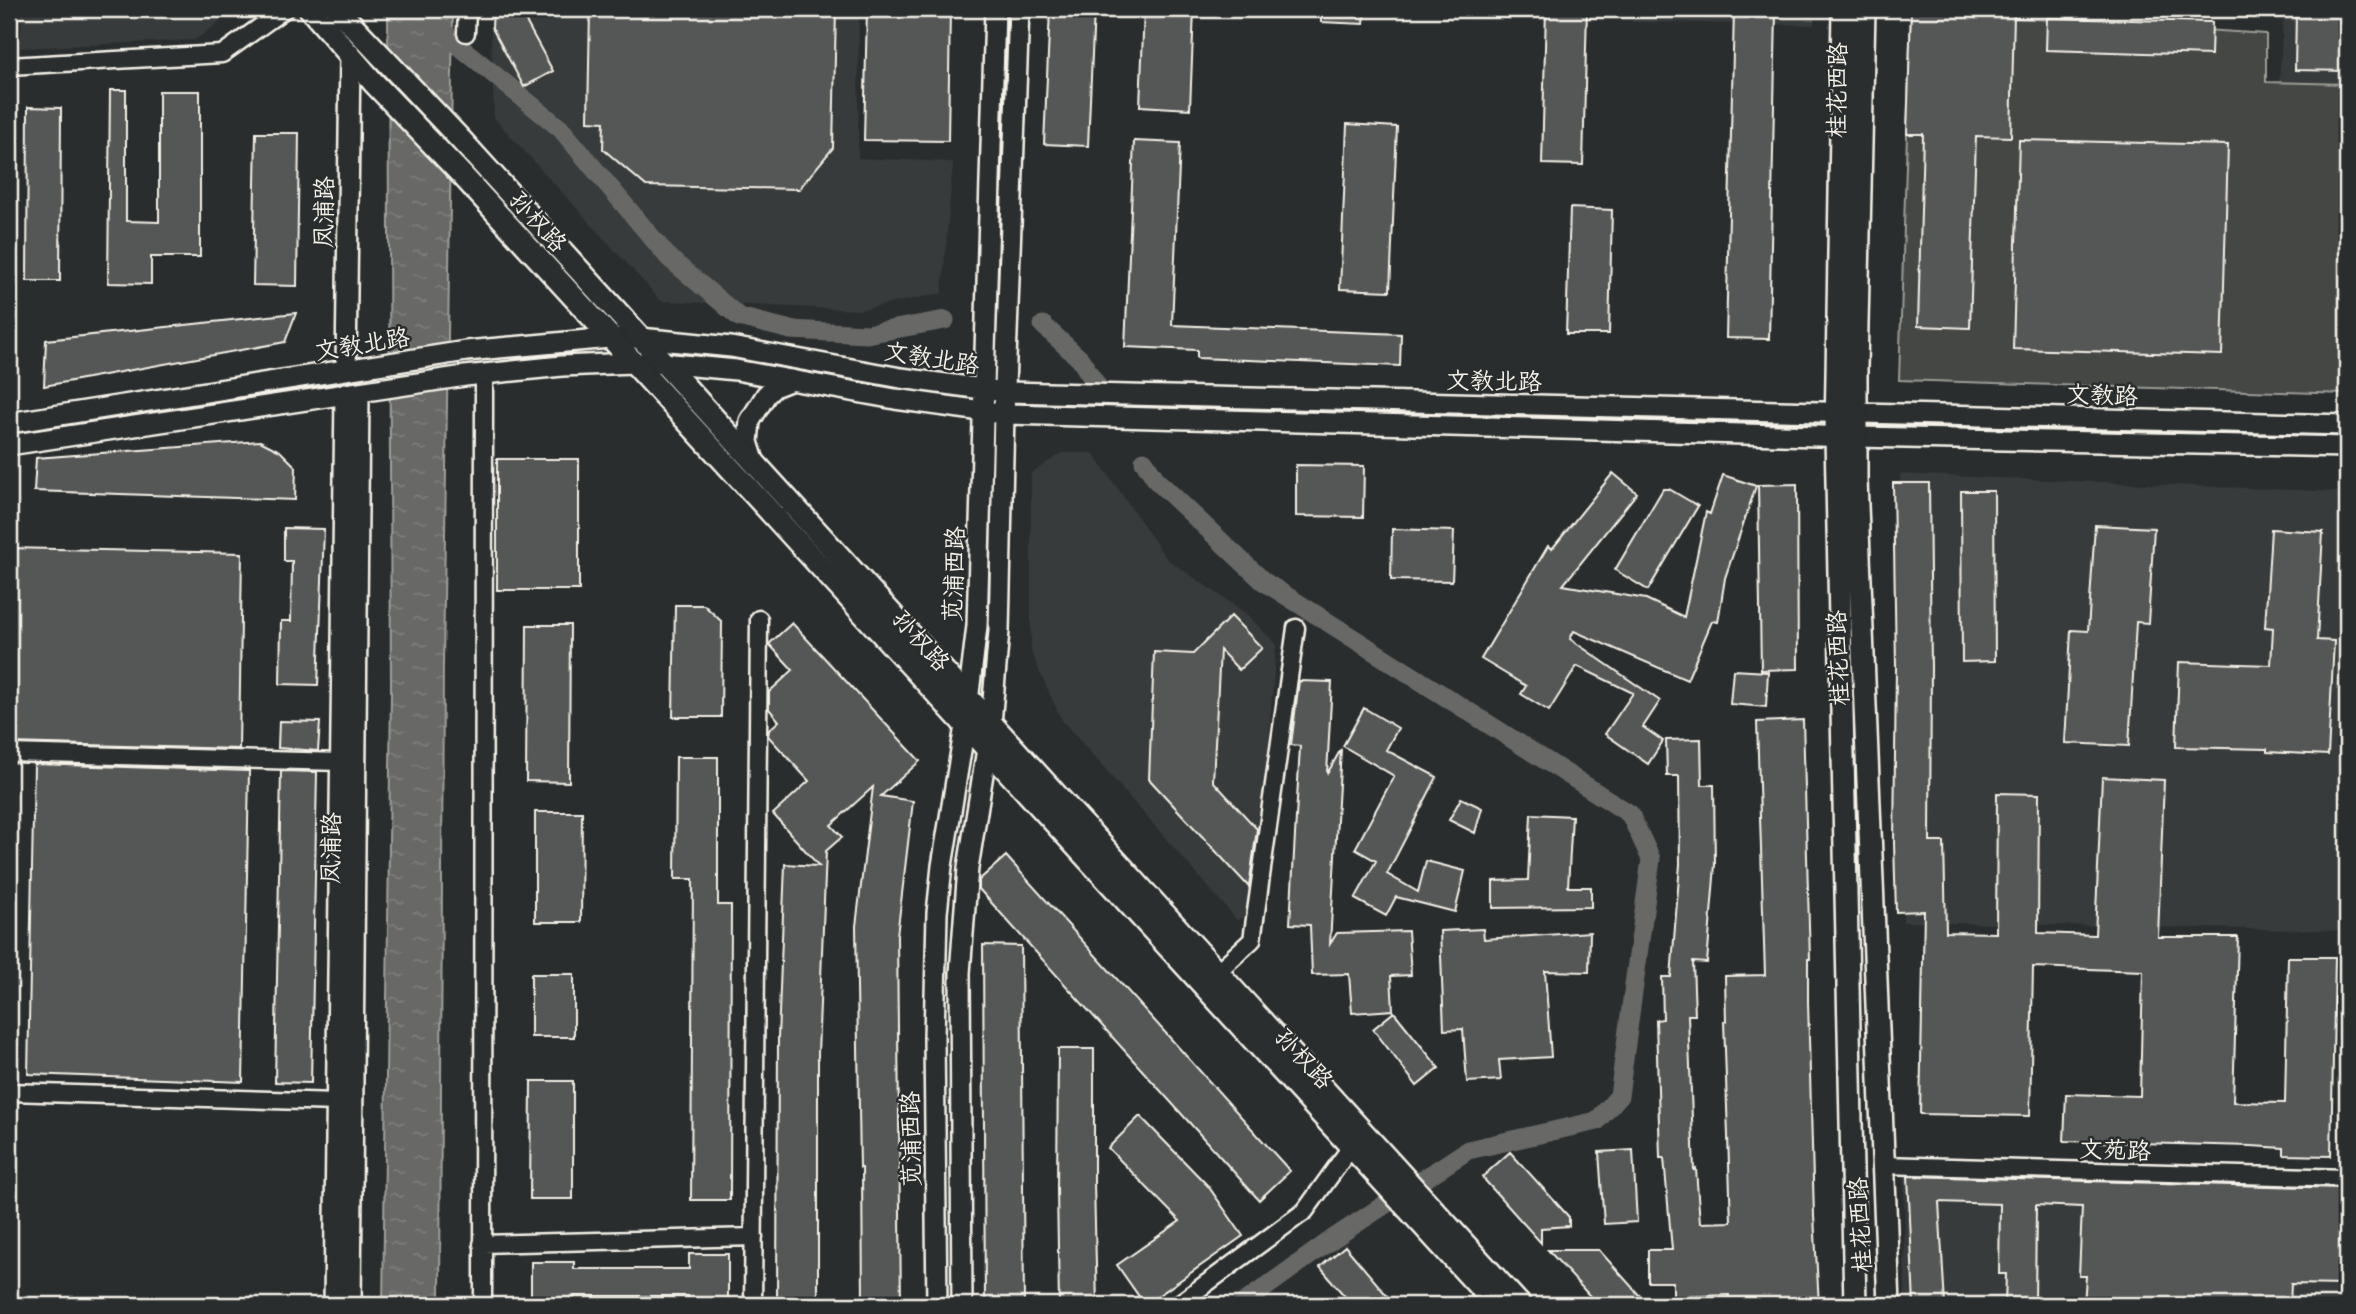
<svg xmlns="http://www.w3.org/2000/svg" width="2356" height="1314" font-family="'Patrick Hand','LXGW WenKai TC',sans-serif">
  <style>
    .built { fill: #373a3a }
    .green { fill: #444645; stroke: #9c9c96; stroke-width: 2 }
    .water { fill: url(#water-ripples); stroke: #9f9f9a; stroke-width: 2 }
    .lines { fill: none; stroke-linecap: round; stroke-linejoin: round }
    .canal { stroke: #676866; stroke-width: 19 }
    .building { fill: #555756; stroke: #f4f1e8; stroke-width: 2 }
    .minor-casing { stroke: #f4f1e8; stroke-width: 21 }
    .tertiary-casing { stroke: #f4f1e8; stroke-width: 24 }
    .secondary-casing { stroke: #f4f1e8; stroke-width: 26 }
    .minor { stroke: #2a2d2e; stroke-width: 16 }
    .tertiary { stroke: #2a2d2e; stroke-width: 19 }
    .secondary { stroke: #2a2d2e; stroke-width: 21 }
    .labels { text-anchor: middle; dominant-baseline: central; stroke-width: 5; stroke-linejoin: round; paint-order: stroke }
    .street-label { font-size: 24px; fill: #f4f1e8; stroke: #2a2d2e }
  </style>
  <defs>
    <pattern id="water-ripples" width="26" height="14" patternUnits="userSpaceOnUse" patternTransform="scale(1.75)"><rect width="26" height="14" fill="#676866"/><path d="M2 4q2-2 4 0t4 0M15 11q2-2 4 0t4 0" fill="none" stroke="#7d7e7c"/></pattern>
  </defs>
  <rect width="100%" height="100%" fill="#2a2d2e"/>
  <filter id="ink" filterUnits="userSpaceOnUse"><feTurbulence type="fractalNoise" baseFrequency=".0143" numOctaves="2"/><feDisplacementMap in="SourceGraphic" scale="14" xChannelSelector="R" yChannelSelector="G"/><feConvolveMatrix kernelMatrix="1 2 1 2 8 2 1 2 1" color-interpolation-filters="sRGB"/></filter>
  <g filter="url(#ink)">
    <!-- built -->
    <path class="built" d="M22 9H237L195 40 20 48Z
      M490 9H859L858 158 953 162 942 293 860 310 661 301 494 118Z
      M1633 9H1814V25L1632 22Z
      M2284 9H2347V84L2279 82Z
      M1062 453H1093L1167 559 1244 612 1276 644 1256 911 1237 920 1061 719 1031 652V473Z
      M1900 474 2347 492V931L1903 922Z
      M1904 1168 2347 1180V1305H1905Z"/>
    <!-- green -->
    <path class="green" d="M1911 11 2266 34V82L2347 84V394L1899 380Z"/>
    <!-- water -->
    <path class="water" d="M388 9H453L443 666 440 1305H383L391 691Z"/>
    <g class="lines">
      <!-- canal -->
      <path class="canal" d="M418 9 464 50 561 129 669 258 739 317 791 330 867 334 945 320
        M1043 325 1080 359 1098 387
        M1144 461 1157 481 1263 581 1630 814 1651 859 1619 1096 1597 1121 1468 1150 1334 1238 1241 1305"/>
    </g>
    <!-- building -->
    <path class="building" d="M493 9H524L523 16 553 71 524 87 492 28Z
      M590 9H836L833 148 799 189 646 186 603 149 604 122 588 121Z
      M867 9H950L948 141 864 140Z
      M1050 9H1094L1088 146 1044 144Z
      M1144 9H1194L1190 109 1140 106Z
      M1321 9H1365L1364 24 1321 22Z
      M1546 9H1587L1583 165 1542 164Z
      M2296 9H2347V71L2295 70Z
      M1734 10 1776 12 1769 339 1726 338Z
      M1911 11 2014 14 2011 137 1976 136 1970 328 1918 326 1923 134H1907Z
      M2047 18 2212 22 2211 55 2046 50Z
      M110 90H126V221L159 222V91H200V257H151V284L108 283Z
      M28 107 61 108 60 281H27Z
      M1347 124 1397 127 1390 291 1340 289Z
      M256 133H299L297 286 253 285Z
      M2019 140 2228 145 2222 355 2013 349Z
      M1134 141 1180 143 1172 325 1401 334 1400 366 1197 358V350L1125 347Z
      M1570 208 1612 210 1609 334H1566Z
      M296 313 285 342 44 386 46 340Z
      M260 441 280 451 296 467 295 500 34 491 36 458Z
      M497 459H579V590H497Z
      M1296 465 1364 466 1363 517 1296 516Z
      M1613 473 1637 493 1563 585 1646 599 1684 617 1706 512 1710 514 1723 475 1756 486 1725 578 1718 622 1712 621 1687 680 1574 631 1570 639 1660 701 1643 727 1663 741 1648 764 1605 734 1633 693 1577 666 1549 711 1521 694 1526 686 1481 659 1548 546 1552 549Z
      M1893 483H1929L1931 667 1930 842H1944L1946 932 1996 933 1997 793 2039 794 2038 933 2095 935 2102 777 2164 780 2158 937H2238L2233 1102 2285 1103 2288 957H2335L2331 1156 2284 1155V1148L2251 1146 2064 1141 2066 1094 2140 1096 2143 971 2033 967 2030 1116 1920 1114 1924 911 1896 912 1894 843 1896 667Z
      M1797 484 1798 669 1761 670 1758 485Z
      M1663 489H1669L1698 506 1648 590 1615 570Z
      M1961 491H1994L1995 661 1962 662Z
      M2095 525 2154 528 2148 623 2136 622 2129 746 2065 743 2071 630 2088 631Z
      M284 528 324 529 318 685 280 684 281 621H291L292 561H284Z
      M1392 529 1454 531 1452 581 1391 580Z
      M2271 529 2323 532 2317 640 2334 641 2328 755 2267 752V749L2176 747 2179 662 2271 665 2273 628 2265 627Z
      M9 548 242 553 239 749 9 743Z
      M675 605H704L722 622 721 717H673Z
      M1231 616 1262 648 1239 670 1220 650 1213 781 1257 829 1249 887 1149 779 1154 652 1193 654Z
      M792 623 920 761 881 796 913 801 897 936 901 1305H863L862 1168H860L856 926 873 787 831 825 842 837 826 851 818 1054V1305H777L778 1038 785 864 819 866 773 814 809 781 768 736 769 730 779 721 769 709V692L793 670 769 644Z
      M527 625H570L569 782 526 781Z
      M1733 670 1768 672 1766 707 1730 704Z
      M1299 681 1332 682 1327 774 1341 749 1330 944 1337 933 1408 931 1411 975 1391 976 1393 1010 1352 1013 1349 974 1312 975 1310 925 1290 924 1300 746 1291 745Z
      M1364 708 1398 728 1386 750 1437 777 1387 874 1418 892 1426 861 1465 871 1455 912 1396 897 1386 916 1355 899 1376 861 1355 849 1394 776 1343 746Z
      M1803 720 1810 959H1808V1002L1814 1216 1819 1305H1729V1295L1673 1297V1282H1648V1250H1672L1664 1158H1660L1656 1020 1663 1019 1662 977H1671L1680 864 1679 776H1667L1666 740 1701 739 1702 785H1714L1715 865 1707 963 1693 962 1695 1015H1688L1694 1170 1696 1169 1700 1223 1731 1222 1724 1021H1726L1725 976 1765 975 1757 722Z
      M279 721 320 722 318 751 278 748Z
      M676 757H718V905H731L730 1200H691L693 879H675Z
      M34 764 249 771 243 1082 28 1074Z
      M281 771 317 772 311 1083 275 1082Z
      M1461 798 1482 808 1475 833 1449 820Z
      M535 812H582L581 922H535Z
      M1531 814 1572 816 1568 887H1591V907L1493 908V881L1528 880Z
      M1006 856 1290 1171 1259 1200 979 889V880Z
      M1483 929 1484 939 1590 932 1589 972 1545 971 1551 1057 1499 1060 1501 1080 1467 1082 1463 1029 1444 1030 1440 931Z
      M983 945 1021 946 1024 1305H985Z
      M531 974H574V1037H531Z
      M1394 1012 1439 1068 1417 1086 1373 1029Z
      M1058 1049H1094V1183L1097 1305H1059L1057 1190Z
      M531 1081H573V1199H530Z
      M1140 1116 1208 1186 1243 1236 1145 1305 1117 1265 1180 1221 1108 1148Z
      M1633 1150 1637 1222 1604 1224 1599 1152Z
      M1510 1152 1569 1217V1226L1541 1228V1243L1482 1177Z
      M1908 1176 2343 1188 2341 1230H2346L2344 1285 2291 1284 2290 1305H2084L2086 1276H2079L2082 1207 2036 1205 2035 1305H2005L2006 1274H1999L2000 1204 1939 1202 1945 1305H1914Z
      M1345 1246 1395 1305H1352L1320 1267Z
      M1548 1250H1599L1648 1305H1598Z
      M689 1254H728V1305H688V1296H574V1305H531V1262H574V1269H689Z"/>
    <g class="lines">
      <!-- minor casing -->
      <g class="minor-casing">
        <path id="minor" d="M466 33 467 9
          M9 66 222 54 285 9
          M9 753 341 762
          M1217 972 1252 940 1296 628
          M9 1092 337 1102
          M1882 1165 2347 1178
          M482 1244 754 1237
          M483 1305 484 374
          M753 1305 759 619
          M1177 1305 1305 1211 1351 1147"/>
      </g>
      <!-- tertiary casing -->
      <g class="tertiary-casing">
        <path id="tertiary" d="M346 370 350 55
          M9 423 466 351 610 338H640L731 347 901 378 1005 392 2347 425
          M9 445 465 376 562 366 633 363H662L736 370 895 399 1004 414 1856 437 2347 447
          M755 464 748 442 750 421 766 395 774 387 792 380
          M334 1305 345 393
          M351 1305 359 392
          M937 1305 934 1038 937 913 942 866 965 726 977 626 995 9
          M962 1305 960 973 968 868 991 724 999 631 1004 414 1019 9"/>
      </g>
      <!-- secondary casing -->
      <g class="secondary-casing">
        <path id="secondary" d="M310 9 374 83 462 175 1496 1305
          M337 9 461 140 1520 1305
          M1843 9 1836 436 1855 1305
          M1864 9 1856 369V480L1889 1305"/>
      </g>
      <!-- minor -->
      <use href="#minor" class="minor"/>
      <!-- tertiary -->
      <use href="#tertiary" class="tertiary"/>
      <!-- secondary -->
      <use href="#secondary" class="secondary"/>
    </g>
  </g>
  <g class="labels">
    <!-- street labels -->
    <g class="street-label">
      <text transform="translate(1836 90) rotate(-89)">桂花西路</text>
      <text transform="translate(323 212) rotate(-89)">凤浦路</text>
      <text transform="translate(539 221) rotate(48)">孙权路</text>
      <text transform="translate(362 343) rotate(-9)">文教北路</text>
      <text transform="translate(932 357) rotate(9)">文教北路</text>
      <text transform="translate(1494 380) rotate(1)">文教北路</text>
      <text transform="translate(2102 394) rotate(2)">文教路</text>
      <text transform="translate(953 574) rotate(-88)">苋浦西路</text>
      <text transform="translate(922 640) rotate(48)">孙权路</text>
      <text transform="translate(1837 658) rotate(-92)">桂花西路</text>
      <text transform="translate(330 848) rotate(-89)">凤浦路</text>
      <text transform="translate(1305 1058) rotate(47)">孙权路</text>
      <text transform="translate(910 1139) rotate(-91)">苋浦西路</text>
      <text transform="translate(2115 1149) rotate(2)">文苑路</text>
      <text transform="translate(1859 1225) rotate(-93)">桂花西路</text>
    </g>
  </g>
  <!-- margin -->
  <rect width="2356" height="1314" fill="none" stroke="#2a2d2e" stroke-width="35"/>
  <rect x="18" y="18" width="2321" height="1279" fill="none" stroke="#f4f1e8" stroke-width="2.5" filter="url(#ink)"/>
</svg>
